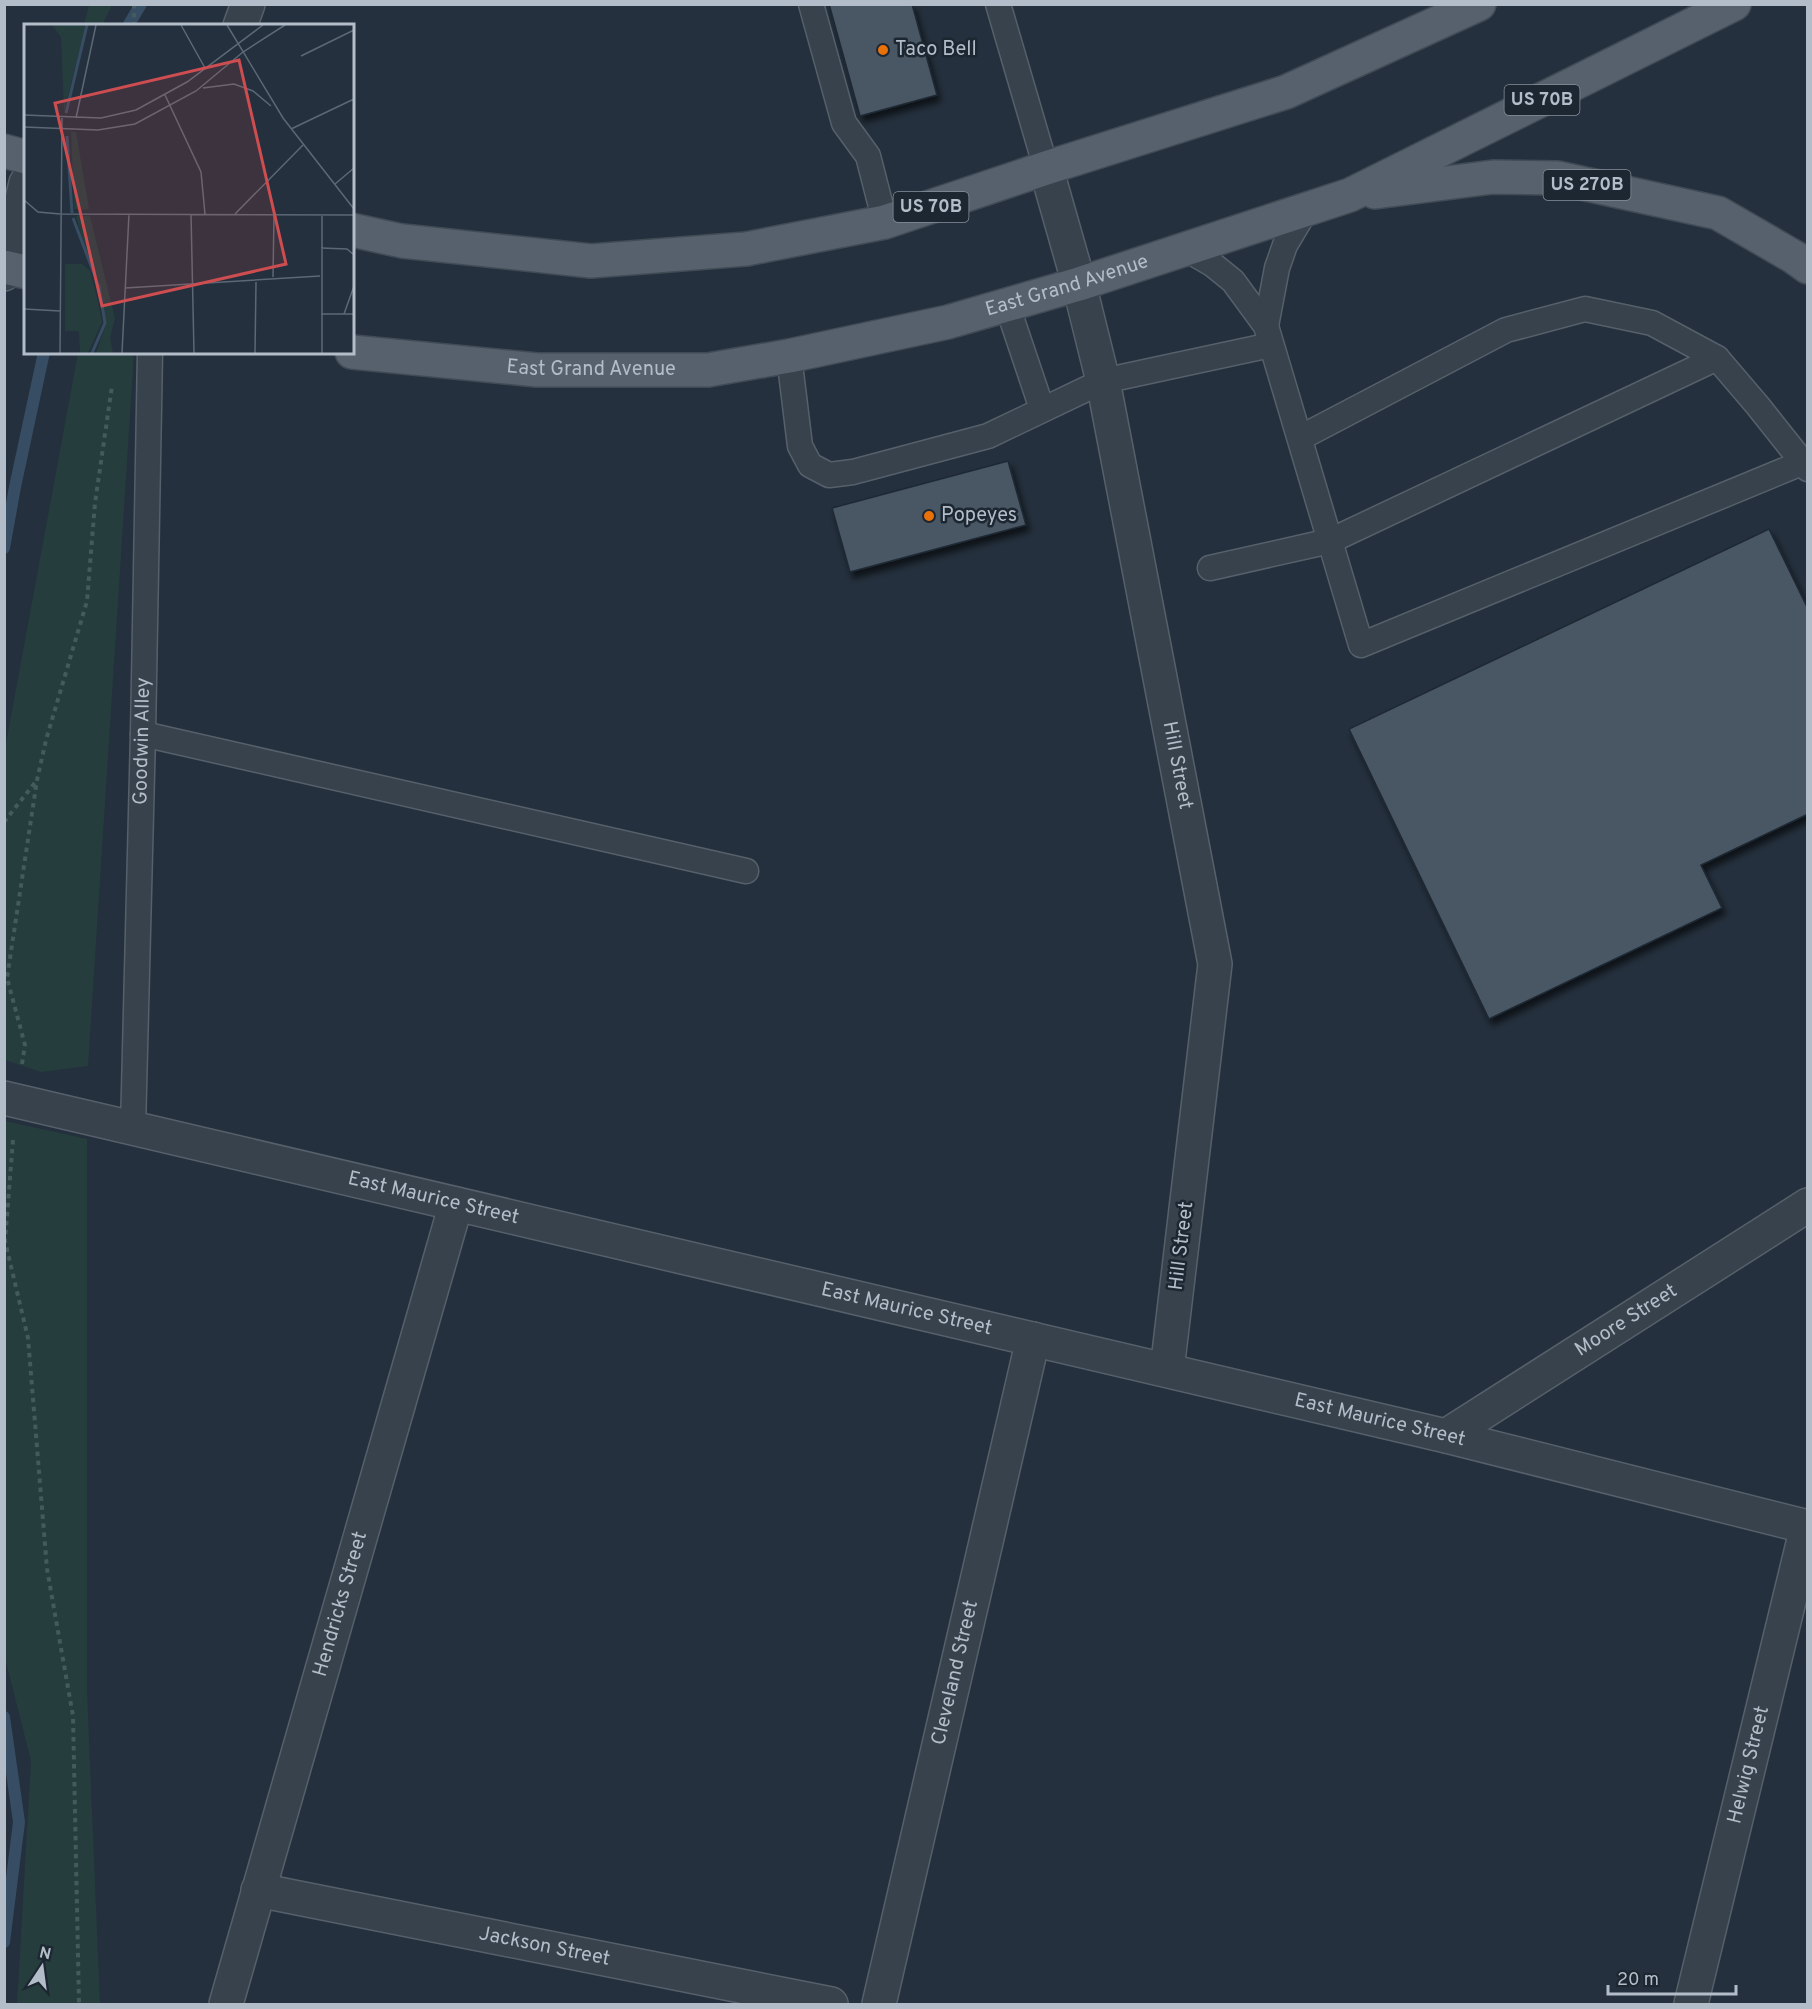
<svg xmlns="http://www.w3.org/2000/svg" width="1812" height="2009" font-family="Overpass,sans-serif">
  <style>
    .green { fill: #263d3e }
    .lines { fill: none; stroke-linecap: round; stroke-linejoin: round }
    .stream { stroke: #374d64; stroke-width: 12 }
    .building { fill: #485664; stroke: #1f2934; stroke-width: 1.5; filter: url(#shadow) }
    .service-casing { stroke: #56606b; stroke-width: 27 }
    .minor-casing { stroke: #56606b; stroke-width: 36 }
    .tertiary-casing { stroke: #56606b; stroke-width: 36 }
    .primary-casing { stroke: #414b56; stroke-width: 36 }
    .path { stroke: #445a5b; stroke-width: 4; stroke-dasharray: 4.5 4.5; stroke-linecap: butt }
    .service { stroke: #38424d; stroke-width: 24 }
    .minor { stroke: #38424d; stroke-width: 33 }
    .tertiary { stroke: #38424d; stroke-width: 33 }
    .primary { stroke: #56616d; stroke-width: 33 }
    .food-dot { fill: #e8710a; stroke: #1d2732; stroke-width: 2 }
    .labels { text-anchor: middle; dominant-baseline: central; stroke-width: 5; stroke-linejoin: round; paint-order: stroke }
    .shield { fill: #1d2732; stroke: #86909c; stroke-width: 1.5 }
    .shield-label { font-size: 18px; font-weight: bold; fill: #b3bdc9 }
    .poi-label { font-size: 20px; fill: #b3bdc9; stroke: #1d2732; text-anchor: start }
    .street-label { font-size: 20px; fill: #b3bdc9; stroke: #1d2732 }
    .inset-river { fill: none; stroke: #374d64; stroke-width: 3 }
    .inset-road { fill: none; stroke: #5d6875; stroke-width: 1.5 }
    .view { fill: #cd4d50; fill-opacity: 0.15; stroke: #cd4d50; stroke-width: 3 }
    .inset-edge { fill: none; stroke: #b3bdc9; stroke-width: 3 }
  </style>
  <defs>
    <filter id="shadow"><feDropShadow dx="3.5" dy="6" stdDeviation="3" flood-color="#0009"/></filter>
  </defs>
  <rect width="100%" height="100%" fill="#24303d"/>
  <!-- green -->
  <path class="green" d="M89 5H112L102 25H84Z
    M78 353H134L88 1066 41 1072 5 1060V749Z
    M5 1121 87 1139V1691L100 2004H17L31 1761 4 1654Z"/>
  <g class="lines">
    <!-- stream -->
    <path class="stream" d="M128 26 141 4
      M4 548 15 487 44 352
      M4 1717 19 1822 4 1942"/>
  </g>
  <!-- building -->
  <path class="building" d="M829 4H912L937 95 860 116Z
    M1008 461 1026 525 850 572 832 508Z
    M1769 529 1808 609V814L1701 865 1722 908 1489 1019 1349 729Z"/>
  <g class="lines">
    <!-- service casing -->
    <g class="service-casing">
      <g id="service">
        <path d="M811 4 844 123 868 156 885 222"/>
        <path d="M998 4 1046 168"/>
        <path d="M1186 249 1212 264 1233 281 1266 326 1330 541 1717 358"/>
        <path d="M1007 305 1042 409"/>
        <path d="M1266 326 1277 268 1285 245 1307 208"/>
        <path d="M789 356 800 446 810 465 829 475 853 472 988 436 1103 381 1271 345"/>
        <path d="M1300 438 1506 330 1585 309 1652 323 1717 358 1758 406 1808 469"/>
        <path d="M1210 568 1330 541 1361 645 1804 462"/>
        <path d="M143 734 746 871"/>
        <path id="s1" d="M133 1129 143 734 150 352"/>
      </g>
    </g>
    <!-- minor casing -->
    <g class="minor-casing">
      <g id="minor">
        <path d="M240 26 248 4"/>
        <path id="s2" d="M1046 168 1079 284 1103 381 1215 964 1167 1370"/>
        <path id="s3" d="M1446 1436 1808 1205"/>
        <path id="s4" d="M258 1890 831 2004"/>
        <path id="s5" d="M226 2004 456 1204"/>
        <path id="s6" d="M879 2004 1033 1339"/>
        <path id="s7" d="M1691 2004 1807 1527"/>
      </g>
    </g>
    <!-- tertiary casing -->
    <g class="tertiary-casing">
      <g id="tertiary">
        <path d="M4 274 26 183"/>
        <path id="s8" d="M4 1098 1446 1436 1808 1527"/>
      </g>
    </g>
    <!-- primary casing -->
    <g class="primary-casing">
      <g id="primary">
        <path d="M4 151 26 157"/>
        <path d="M1375 192 1493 177 1558 178 1718 213 1794 257 1808 267"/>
        <path d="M352 230 402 241 591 261 746 249 885 222 1046 168 1286 92 1479 4"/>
        <path d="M4 267 26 272"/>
        <path id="s9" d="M352 352 537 370H708L789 356 948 322 1079 284 1350 195 1734 4"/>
      </g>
    </g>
    <!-- path -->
    <path class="path" d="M134 4V26
      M4 822 37 780
      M22 1064 25 1045 7 978 37 780 46 740 87 601 95 503 112 386
      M13 1140 5 1241 28 1338 47 1569 73 1716 79 2004"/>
    <!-- service -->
    <use href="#service" class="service"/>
    <!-- minor -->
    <use href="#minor" class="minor"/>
    <!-- tertiary -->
    <use href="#tertiary" class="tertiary"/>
    <!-- primary -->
    <use href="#primary" class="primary"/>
  </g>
  <!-- markers -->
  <g class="food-dot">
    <circle cx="883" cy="50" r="6"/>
    <circle cx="929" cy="516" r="6"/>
  </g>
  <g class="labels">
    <!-- shield labels -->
    <g class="shield">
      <rect x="1504.5" y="85" width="75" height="30" rx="4.5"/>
      <rect x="1543.5" y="170" width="87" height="30" rx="4.5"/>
      <rect x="893.5" y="192" width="75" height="30" rx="4.5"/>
    </g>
    <g class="shield-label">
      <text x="1542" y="100">US 70B</text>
      <text x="1587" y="185">US 270B</text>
      <text x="931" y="207">US 70B</text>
    </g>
    <!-- poi labels -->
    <g class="poi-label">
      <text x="895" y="50">Taco Bell</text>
      <text x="941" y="516">Popeyes</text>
    </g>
    <!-- street labels -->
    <g class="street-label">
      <text stroke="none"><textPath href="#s9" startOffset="726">East Grand Avenue</textPath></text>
      <text stroke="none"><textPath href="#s9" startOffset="240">East Grand Avenue</textPath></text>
      <text stroke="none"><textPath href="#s1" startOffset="388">Goodwin Alley</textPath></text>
      <text stroke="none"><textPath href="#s2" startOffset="612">Hill Street</textPath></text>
      <text stroke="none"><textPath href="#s8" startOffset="441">East Maurice Street</textPath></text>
      <text transform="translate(1182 1246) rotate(-83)">Hill Street</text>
      <text stroke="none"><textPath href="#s8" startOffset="927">East Maurice Street</textPath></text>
      <text stroke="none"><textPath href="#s3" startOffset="214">Moore Street</textPath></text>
      <text stroke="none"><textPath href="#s8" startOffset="1413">East Maurice Street</textPath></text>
      <text stroke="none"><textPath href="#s5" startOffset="416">Hendricks Street</textPath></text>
      <text stroke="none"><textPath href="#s6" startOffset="340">Cleveland Street</textPath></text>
      <text stroke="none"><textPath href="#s7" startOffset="246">Helwig Street</textPath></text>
      <text stroke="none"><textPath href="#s4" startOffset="292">Jackson Street</textPath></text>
    </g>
  </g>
  <!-- overview -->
  <g transform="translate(24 24)">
    <rect width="330" height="330" fill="#24303d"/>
    <path d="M28 1H62L40 87 37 13ZM47 108H52L65 185 60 186 50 185ZM52 192H66L91 295 86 314 89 329H72L82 300 75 257 62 231ZM41 240H58L66 247 72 269 78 298 64 329H56L55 307H41Z" fill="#263d3e"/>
    <path class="inset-river" d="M42 89 63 1M43 112 48 189M49 194 75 263 81 299 68 329"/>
    <path class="inset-road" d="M157 1 181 44M203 1 259 94 330 185M277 32 330 6M179 64 210 60 229 67 247 82M141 71 177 148 181 190M0 91 77 94 112 86 163 58 239 1M52 94 72 1M0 103 74 106 111 100 172 67 219 28 261 1M267 105 330 75M311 160 330 144M0 176 14 188 36 190 330 191M167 190 170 329M211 190 279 121M297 224 323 225 330 231M249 253 250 191M101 264 296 252M0 285 36 287M297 290H330M320 290 330 262M36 329 38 94M98 329 105 190M231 329 232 258M298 329V192"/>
    <path class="view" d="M215 36 262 240 78 282 31 79Z"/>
    <rect width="330" height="330" class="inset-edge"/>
  </g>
  <!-- border -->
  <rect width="1812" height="2009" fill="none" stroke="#b3bdc9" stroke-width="12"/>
  <!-- north arrow -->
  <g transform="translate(42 1967) rotate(13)" stroke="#1d2732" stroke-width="4.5" paint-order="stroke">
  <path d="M0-4.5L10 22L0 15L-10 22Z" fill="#b3bdc9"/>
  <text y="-9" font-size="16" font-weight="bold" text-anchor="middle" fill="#b3bdc9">N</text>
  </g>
  <!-- scale -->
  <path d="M1608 1985v9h128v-9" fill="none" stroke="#b3bdc9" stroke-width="3"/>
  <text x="1617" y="1985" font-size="18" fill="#b3bdc9" stroke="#1d2732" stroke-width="4.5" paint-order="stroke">20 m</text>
</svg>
